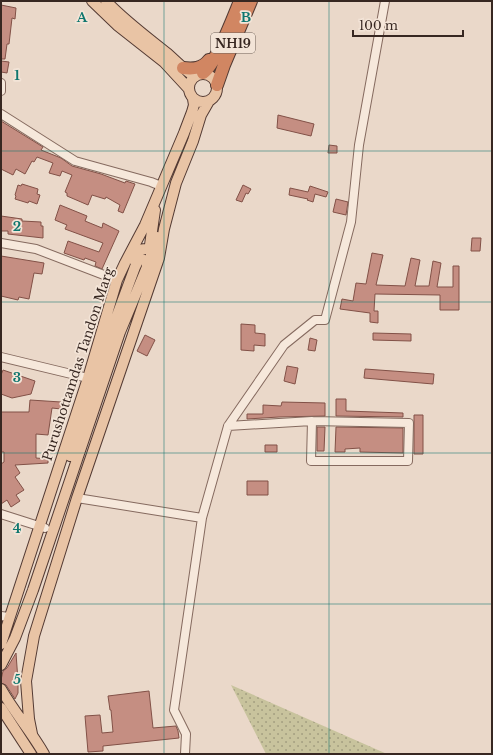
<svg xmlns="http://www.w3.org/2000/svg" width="493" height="755" font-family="'Libre Baskerville',serif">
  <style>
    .grass { fill: url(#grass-dots) }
    .building { fill: #c58e82; stroke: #825147 }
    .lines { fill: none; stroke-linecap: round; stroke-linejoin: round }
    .minor-casing { stroke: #856a5f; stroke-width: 10 }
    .major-casing { stroke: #533a33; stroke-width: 12 }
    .highway-casing { stroke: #533a33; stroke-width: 14 }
    .minor { stroke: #f6e8db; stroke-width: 8 }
    .major { stroke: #e9c4a5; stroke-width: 10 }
    .highway { stroke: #d18662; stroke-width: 12 }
    .grid { fill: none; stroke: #0f766e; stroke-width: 1; stroke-opacity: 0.55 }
    .labels { text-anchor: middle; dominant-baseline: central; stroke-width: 3.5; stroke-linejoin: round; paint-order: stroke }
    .shield { fill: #f3e4d7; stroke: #6f6058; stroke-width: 1 }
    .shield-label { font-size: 12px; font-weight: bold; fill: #372721 }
    .street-label { font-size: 13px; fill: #372721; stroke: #f3e4d7 }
    .grid-label { font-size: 13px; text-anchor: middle; font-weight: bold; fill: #0f766e; stroke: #f3e4d7; stroke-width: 3.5; stroke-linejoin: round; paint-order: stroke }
  </style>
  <defs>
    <pattern id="grass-dots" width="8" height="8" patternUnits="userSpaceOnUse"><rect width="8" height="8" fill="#c8c39d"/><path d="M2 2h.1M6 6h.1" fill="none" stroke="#a39e80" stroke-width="1.8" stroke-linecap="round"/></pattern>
  </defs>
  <rect width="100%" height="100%" fill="#ead8c9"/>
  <!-- grass -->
  <path class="grass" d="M231 685 387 754H266Z"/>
  <!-- building -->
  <path class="building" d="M1 5 16 8 15 19 12 18 9 44H7L5 59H1Z
    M1 61 9 62 7 73 1 72Z
    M278 115 314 124 311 136 277 128Z
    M1 121 43 147 41 150 61 158 72 166 101 174 125 183 126 181 135 184 123 213 118 211 120 205 106 197 105 199 92 195 88 205 67 196V193L65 192 72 175 62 171 60 176 49 173 53 163 37 157 34 162 32 161 25 174 16 169 13 175 1 169Z
    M329 145 337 146V153H328Z
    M22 184 38 189 37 194 40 195 37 204 29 201 28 203 15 199 16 196 15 195 18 185 21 186Z
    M243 185 251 189 248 194 246 193 242 202 236 200Z
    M310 186 328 192 326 197 315 194 313 202 307 200 308 199 289 195 290 188 308 192Z
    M336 199 348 202 346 215 333 212Z
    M60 205 87 216 85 221 102 228 103 223 119 231 102 269 95 266 96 262 85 258 84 260 64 253 68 241 99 252 103 243 65 229 67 225 55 220Z
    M1 216 22 219V221L41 222V226H43V238L8 234V231H1Z
    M472 238H481L480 251H471Z
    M372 253 383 255 376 285 405 286 411 258 420 260 415 286H429L433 261 441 263 437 287H453V266H459V310H440V295L375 294 374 311H378V323L370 322V313L340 309 342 299 353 301 356 283 366 284Z
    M1 256 44 263 42 274 34 273 29 299 19 297 18 300 1 296Z
    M241 324 255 325V333L265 334V346L254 345V351L241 350Z
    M373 333 411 334V341L373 340Z
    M145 335 155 340 147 356 137 351Z
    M310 338 317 340 315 351 308 350Z
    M287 366 298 368 295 384 284 381Z
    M365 369 434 374 433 384 364 378Z
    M3 370 35 381 31 394 12 398 1 394V375Z
    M336 399H346V411L403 413V417L336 416Z
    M30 400 61 402V409L52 408 48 435 36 434V458L48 459V463L15 465 20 473 15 477 24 490 16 495 20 501 11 507 7 500 1 504V464L4 462V452H1V412H29Z
    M282 402 325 403V416L279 417 247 419V414H263V405L281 406Z
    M414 415H423V454H414Z
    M317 427H325L324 451H317Z
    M336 427 403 428V453L360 452V448L345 449V452H335Z
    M265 445H277V452H265Z
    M247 481H268V495H247Z
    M16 653 18 681V693L15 699 6 685 1 683V680L3 671 7 668Z
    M149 691 153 728 176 726 178 731 179 738 103 746V751L88 752 85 716 100 715 102 733 113 732 111 710H110L108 696Z"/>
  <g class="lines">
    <!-- minor casing -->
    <g class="minor-casing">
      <path id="minor" d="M1 83V91
        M1 114 75 161 151 182 161 186
        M1 243 36 249 117 280
        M1 357 92 379
        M228 426 312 421 409 423 408 461H311L312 421
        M77 498 202 518
        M1 514 45 528
        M1 616 9 617
        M185 754 186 734 174 710 202 518 228 426 284 345 315 320H325L351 222 359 145 385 1"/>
    </g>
    <!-- major casing -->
    <g class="major-casing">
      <path id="major" d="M92 1 117 25 164 62 188 88
        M106 1C125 21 147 37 168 54 177 62 184 70 194 76
        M189 88a14 14 0 1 1 28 0a14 14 0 1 1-28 0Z
        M150 245 155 210
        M129 259C135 252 140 248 150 249L152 253
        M70 456 109 337 135 267 138 261 142 259 147 262V267
        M1 644 88 378 117 280 125 263 145 225 184 133 192 112 194 105 193 99
        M1 665 15 638 33 590 120 332 147 267 157 237
        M1 689C14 712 31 731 44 754
        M1 708 31 754
        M32 734 29 719 26 681 34 636 77 498 159 258 164 229 176 183 193 141 201 115 209 101"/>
    </g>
    <!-- highway casing -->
    <g class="highway-casing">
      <path id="highway" d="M183 68C193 69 202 69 209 60
        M203 73C216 64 233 18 240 1
        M217 85 224 65 251 1"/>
    </g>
    <!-- minor -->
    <use href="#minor" class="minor"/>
    <!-- major -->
    <use href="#major" class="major"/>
    <!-- highway -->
    <use href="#highway" class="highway"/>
  </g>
  <!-- grid -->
  <path class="grid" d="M164 1V754M329 1V754M1 151H492M1 302H492M1 453H492M1 604H492"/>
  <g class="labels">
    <!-- shield labels -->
    <rect class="shield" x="211" y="33" width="44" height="20" rx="3"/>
    <g class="shield-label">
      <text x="233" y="43">NH19</text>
    </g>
    <!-- street labels -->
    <g class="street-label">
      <text transform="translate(78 364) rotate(-72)">Purushottamdas Tandon Marg</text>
    </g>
  </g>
  <g class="grid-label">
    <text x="82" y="22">A</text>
    <text x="246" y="22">B</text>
    <text x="17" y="80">1</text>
    <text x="17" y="231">2</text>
    <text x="17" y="382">3</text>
    <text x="17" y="533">4</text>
    <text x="17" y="684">5</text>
  </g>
  <!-- border -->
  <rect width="493" height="755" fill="none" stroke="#372721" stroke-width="4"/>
  <!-- scale -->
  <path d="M353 30v6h110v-6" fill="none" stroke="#372721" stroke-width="2"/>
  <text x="359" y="30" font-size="12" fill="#372721" stroke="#f3e4d7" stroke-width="3" paint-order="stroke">100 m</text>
</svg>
